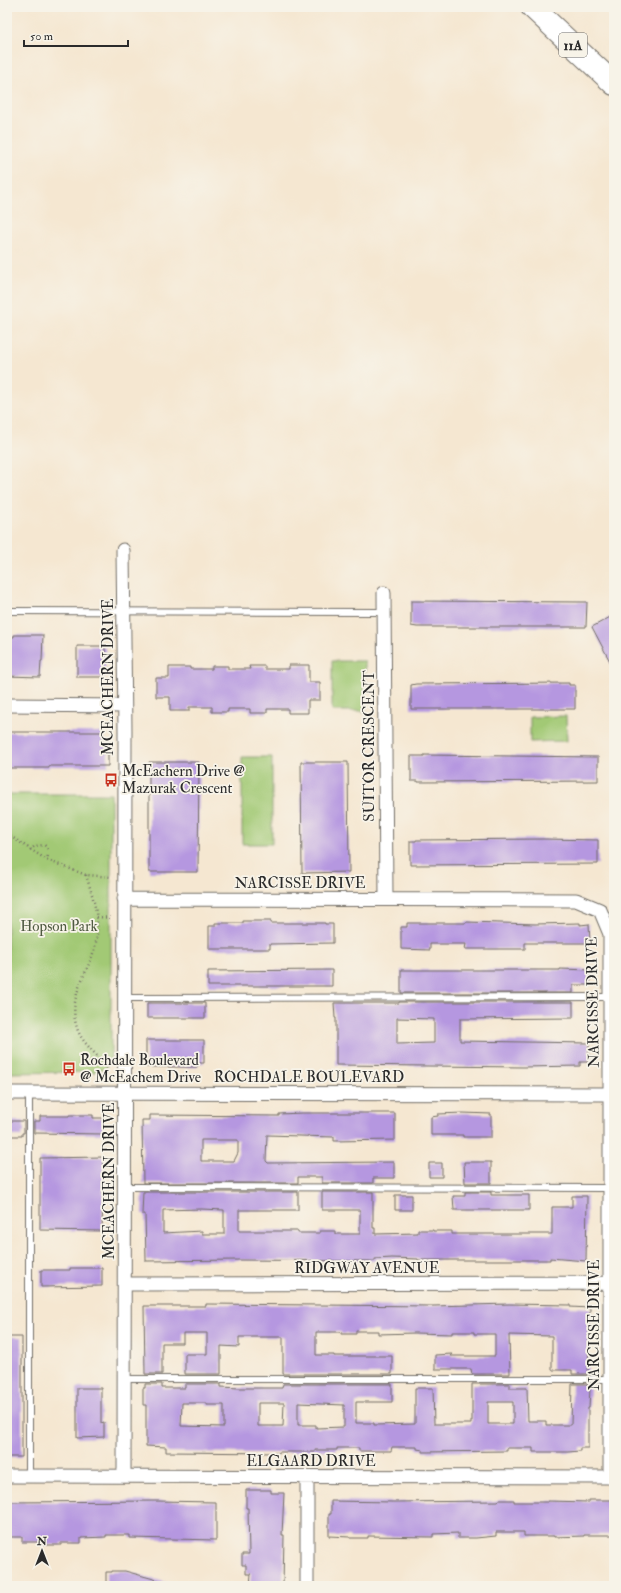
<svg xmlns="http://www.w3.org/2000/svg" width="621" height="1593" font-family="'IM FELL Double Pica',serif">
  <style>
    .green { fill: #a2c974; stroke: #667a50 }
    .building { fill: #b597e0; fill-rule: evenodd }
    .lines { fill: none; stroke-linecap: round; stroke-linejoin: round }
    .lane-casing { stroke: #726d65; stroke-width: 8 }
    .street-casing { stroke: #726d65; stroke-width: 15 }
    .highway-casing { stroke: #726d65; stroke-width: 24 }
    .path { stroke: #726d65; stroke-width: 2.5; stroke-dasharray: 1 3; stroke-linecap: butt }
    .lane { stroke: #fff; stroke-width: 6 }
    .street { stroke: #fff; stroke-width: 13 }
    .highway { stroke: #fff; stroke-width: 22 }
    .labels { text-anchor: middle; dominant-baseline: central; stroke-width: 3.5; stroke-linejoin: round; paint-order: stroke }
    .shield { fill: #f7f3e8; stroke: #686764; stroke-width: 1 }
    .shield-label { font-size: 14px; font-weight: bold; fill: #2b2b2b }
    .street-label { font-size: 15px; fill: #2b2b2b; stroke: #f7f3e8 }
    .poi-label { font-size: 15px; fill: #2b2b2b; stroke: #f7f3e8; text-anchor: start }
    .park-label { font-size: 15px; fill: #4f5a41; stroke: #f7f3e8 }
  </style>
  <rect width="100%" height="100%" fill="#f7f3e8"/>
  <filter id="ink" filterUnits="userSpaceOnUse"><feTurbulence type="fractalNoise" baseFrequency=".025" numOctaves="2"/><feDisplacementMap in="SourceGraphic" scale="8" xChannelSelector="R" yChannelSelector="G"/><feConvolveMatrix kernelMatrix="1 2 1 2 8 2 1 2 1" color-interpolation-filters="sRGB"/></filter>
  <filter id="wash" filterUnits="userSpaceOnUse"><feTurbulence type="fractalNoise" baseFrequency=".012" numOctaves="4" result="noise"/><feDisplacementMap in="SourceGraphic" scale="16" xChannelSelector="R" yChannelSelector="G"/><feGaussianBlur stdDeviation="0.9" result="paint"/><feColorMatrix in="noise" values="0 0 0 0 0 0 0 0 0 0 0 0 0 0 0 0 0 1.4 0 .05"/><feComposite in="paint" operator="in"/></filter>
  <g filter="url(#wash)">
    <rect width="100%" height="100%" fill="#f5e7d1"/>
    <!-- green -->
    <path class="green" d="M332 661H365V711H332Z
      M566 716 567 741 530 742V717Z
      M242 757H272V844H242Z
      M7 794H111V1058L106 1068 94 1072 7 1073Z"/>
    <g id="blocks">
      <!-- building -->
      <path class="building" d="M411 601 587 602 586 627H417L411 626Z
        M614 615V669L592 627Z
        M14 635H43L42 661H41L40 677 7 676V637H14Z
        M77 646H105V677H77Z
        M289 665H309V682H320V700H308V713H288V709H267V713H250V709H228V712H212V707H189V711H170V697H156V678H169V667H190V669H212V666H228V669H250L249 666H265V669H289Z
        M569 683V685H575V709H411V685L416 684Z
        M7 732H103V745H108V766H49V768H7Z
        M424 755 598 757V781L418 782V781H411V756H424Z
        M149 762H199L198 872H149Z
        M301 762H348L349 872 302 873Z
        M544 839 598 840V864L410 865V841H416V840Z
        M243 921H271V923H325V924H333V943L270 944V949H209V926H215V923H243Z
        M466 922 535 924 580 923V925L589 924 590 943H525V949H465L466 944H430V950L401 949V927H407V923H466Z
        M560 969 590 970V985H573V993H401V970H560Z
        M332 970V986H208V971Z
        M399 1002H573V1018L460 1019V1041L589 1043V1062H580V1066L523 1067 336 1065V1018H335L334 1003H399ZM397 1018 434 1019V1043L397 1044Z
        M147 1003H205V1018H147Z
        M146 1040H204V1063H198L197 1067H146Z
        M302 1113H395V1140L334 1141V1137L267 1135 266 1161 268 1163 394 1162V1178H373V1183H322V1177H298V1183H143L142 1120H150V1115L279 1116V1114ZM201 1140H238V1153L234 1161H201Z
        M463 1113 491 1114V1137H463V1135H431V1117L438 1116V1114Z
        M69 1115H93V1118H103L104 1134 34 1133V1121H40V1116H69Z
        M7 1121H24V1133H22V1136H7Z
        M104 1157 102 1231 40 1230V1158Z
        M464 1162H491V1183H465Z
        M429 1163H442V1177H429Z
        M143 1192H298V1210H239V1231H298V1233H320V1231H335V1234H360V1210H322V1192H373V1228H375V1234L418 1233V1230H433V1231H452V1234H552V1207H572V1196H587L586 1261 550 1258V1260H418V1259L392 1258 375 1259V1261L239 1260 146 1261 145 1214H142ZM201 1209 224 1210V1234H202V1231L163 1233V1210Z
        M465 1192H491V1195H529V1210H454L453 1196H465Z
        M395 1195H412V1210H395Z
        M70 1268H102V1286L41 1287V1270H70Z
        M206 1304 433 1306 509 1304 570 1305V1307L590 1308 588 1374H572V1370H552V1336L509 1335 510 1374H472L471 1369H435V1355L452 1354 451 1356H495V1334H474V1332H452V1334L415 1333 378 1334V1331H356V1334H341V1332H316V1355H334V1356H392V1374H283V1337H239V1347L221 1346V1374H185V1354H207V1333H183V1343H162V1374H145L144 1306H206Z
        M7 1337H22V1457H7Z
        M145 1384H162V1388H185V1384H221V1387L239 1388H282L283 1384H392V1402H356V1423H374V1425L415 1424V1388H433L434 1424H471V1421H472V1384H510V1388H527L528 1421H546V1425H571L572 1384H588V1388H590L589 1408H588V1448H580V1451L568 1452H533V1448H507V1451L423 1452V1450L417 1449V1447H392L391 1451H359V1448H337V1450H315V1452H279V1453L166 1452V1447L146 1446V1405H143V1388H145ZM488 1402H513V1424H488ZM182 1403H207V1405H224V1427L181 1426ZM258 1403H284L283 1426H258ZM298 1403 344 1405V1427L316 1428V1425H298Z
        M77 1388H101V1423L104 1422V1437L77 1438Z
        M246 1490H271V1493H284L282 1535H284L283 1586H250L251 1574H246V1565H242V1554H249L248 1508H246Z
        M499 1500H514V1502H548V1501L589 1502V1500H614V1535H584V1536L554 1537V1536H524V1532H496V1536L476 1538H458V1533L433 1534V1537L368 1536V1538H350V1537L329 1536V1514H331V1501L393 1502 498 1501Z
        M156 1501 216 1502V1540L130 1538V1535H106V1537L81 1538V1543H61V1545H43V1542H22V1537H7V1502Z
        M112 1571H125L168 1583V1586H106V1572H112Z"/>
    </g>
  </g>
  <g filter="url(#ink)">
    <use href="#blocks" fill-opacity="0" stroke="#726d65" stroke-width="1"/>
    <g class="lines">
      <!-- lane casing -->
      <g class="lane-casing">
        <path id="lane" d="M7 611 385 612
          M124 998 610 997
          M29 1092V1476
          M124 1187 610 1188
          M124 1379H610"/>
      </g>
      <!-- street casing -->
      <g class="street-casing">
        <path id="street" d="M123 550 125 731 124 1476
          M384 593 386 899
          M7 705 124 706
          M124 899 576 900 600 910 610 934V1477
          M7 1093 610 1094
          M125 1284 614 1283
          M7 1476 614 1477
          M307 1586V1477"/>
      </g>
      <!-- highway casing -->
      <g class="highway-casing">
        <path id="highway" d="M532 7 614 84"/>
      </g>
      <!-- path -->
      <path class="path" d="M7 834 47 860 86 875 112 877
        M30 850 35 846 44 845C50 849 48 854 47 860
        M86 875C92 894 99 915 97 935 94 970 64 993 78 1031 84 1045 99 1056 108 1069
        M97 917 113 918"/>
      <!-- lane -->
      <use href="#lane" class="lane"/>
      <!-- street -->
      <use href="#street" class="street"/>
      <!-- highway -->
      <use href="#highway" class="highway"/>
    </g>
  </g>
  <!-- icons -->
  <defs>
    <g id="bus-bare" transform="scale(1.08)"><path d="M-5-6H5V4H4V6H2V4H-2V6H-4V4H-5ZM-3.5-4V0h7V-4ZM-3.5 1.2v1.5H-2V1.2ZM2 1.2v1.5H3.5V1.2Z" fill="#c8321e" stroke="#f7f3e8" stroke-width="2.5" paint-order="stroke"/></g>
  </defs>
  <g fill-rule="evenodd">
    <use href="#bus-bare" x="111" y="780"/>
    <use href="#bus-bare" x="69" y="1069"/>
  </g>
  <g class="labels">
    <!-- shield labels -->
    <rect class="shield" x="559" y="33" width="28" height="24" rx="3"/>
    <g class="shield-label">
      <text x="573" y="45">11A</text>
    </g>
    <!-- street labels -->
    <g class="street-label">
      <text transform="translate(108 677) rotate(-90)">MCEACHERN DRIVE</text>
      <text transform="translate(369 746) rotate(-90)">SUITOR CRESCENT</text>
      <text x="300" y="883">NARCISSE DRIVE</text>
      <text transform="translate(593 1002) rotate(-91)">NARCISSE DRIVE</text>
      <text x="309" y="1077">ROCHDALE BOULEVARD</text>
      <text transform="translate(109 1181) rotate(-90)">MCEACHERN DRIVE</text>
      <text x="367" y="1268">RIDGWAY AVENUE</text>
      <text transform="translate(594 1325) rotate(-90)">NARCISSE DRIVE</text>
      <text x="311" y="1461">ELGAARD DRIVE</text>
    </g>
    <!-- poi labels -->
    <g class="poi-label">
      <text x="122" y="771">McEachern Drive @<tspan x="122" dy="17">Mazurak Crescent</tspan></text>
      <text x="80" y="1060">Rochdale Boulevard<tspan x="80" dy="17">@ McEachem Drive</tspan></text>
    </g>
    <!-- park labels -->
    <g class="park-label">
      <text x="59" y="926">Hopson Park</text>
    </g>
  </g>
  <!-- margin -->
  <rect width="621" height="1593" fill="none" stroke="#f7f3e8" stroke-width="24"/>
  <!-- north arrow -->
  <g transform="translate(42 1551)" stroke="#f7f3e8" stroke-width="3" paint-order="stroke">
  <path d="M0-3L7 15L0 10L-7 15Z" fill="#2b2b2b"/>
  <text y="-6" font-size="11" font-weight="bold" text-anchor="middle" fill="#2b2b2b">N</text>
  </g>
  <!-- scale -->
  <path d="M24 40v6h104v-6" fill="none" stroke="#2b2b2b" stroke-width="2"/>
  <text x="30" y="40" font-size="12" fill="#2b2b2b" stroke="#f7f3e8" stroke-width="3" paint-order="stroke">50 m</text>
</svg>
